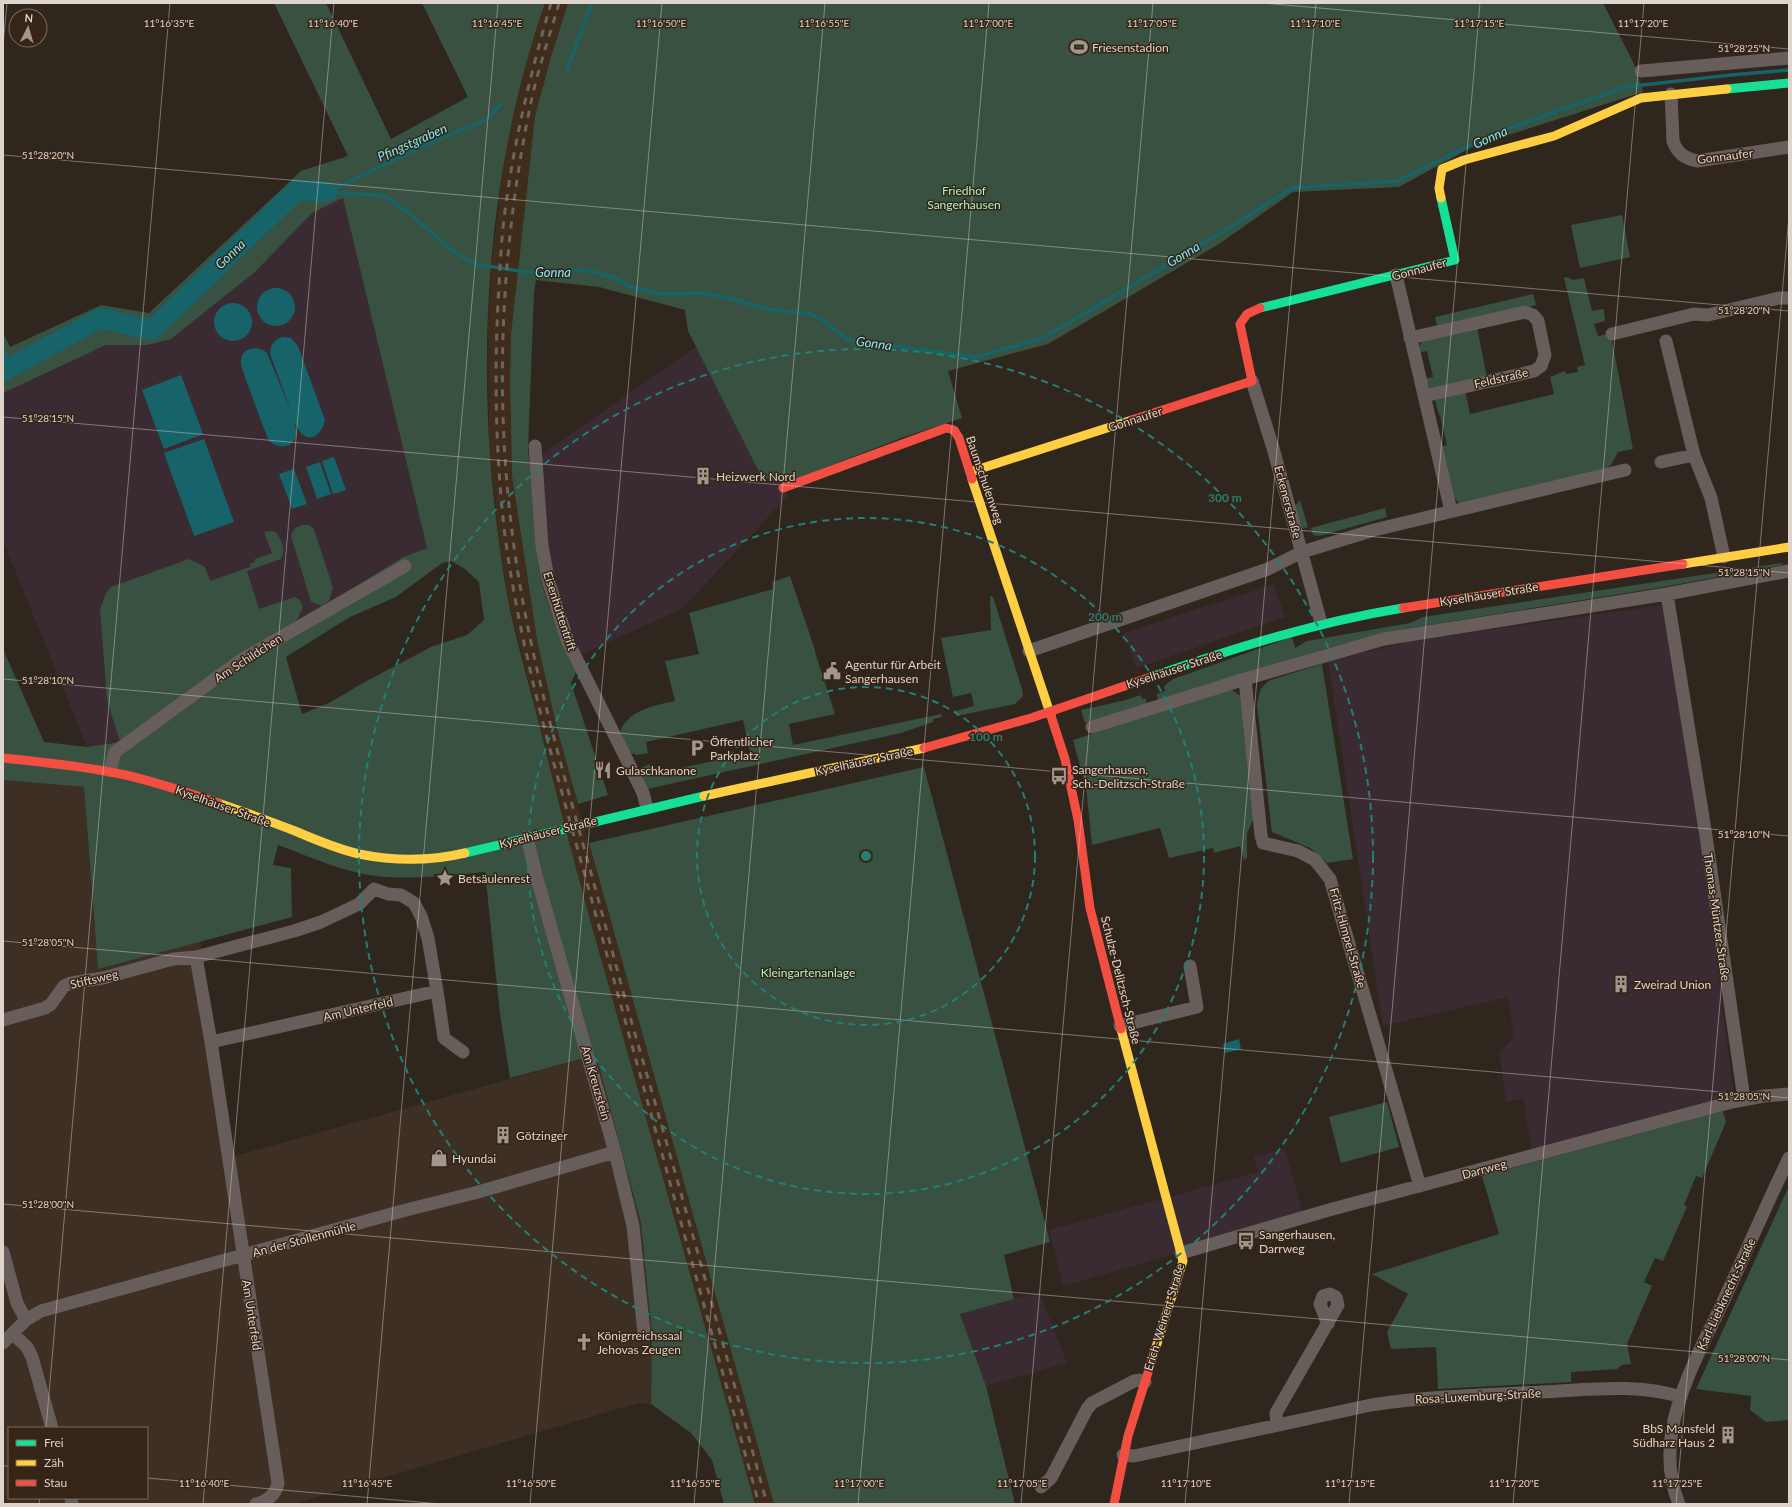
<svg xmlns="http://www.w3.org/2000/svg" width="1792" height="1507" font-family="Lato,sans-serif">
  <style>
    .commercial { fill: #3d2f24; fill-rule: evenodd }
    .industrial { fill: #3a2a31 }
    .built { fill: #402c1a }
    .green { fill: #385140; fill-rule: evenodd }
    .water { fill: #17636a }
    .lines { fill: none; stroke-linecap: round; stroke-linejoin: round }
    .stream { stroke: #17636a; stroke-width: 3.5 }
    .river { stroke: #17636a; stroke-width: 20 }
    .street { stroke: #675d5b; stroke-width: 13 }
    .fast { stroke: #16e098; stroke-width: 9 }
    .slow { stroke: #ffcf43; stroke-width: 9 }
    .jam { stroke: #f24e42; stroke-width: 9 }
    .rail { stroke: #6b645f; stroke-width: 3; stroke-dasharray: 7 7; stroke-linecap: butt }
    .ticks { fill: none; stroke: #dfd4cb; stroke-width: 1; stroke-opacity: 0.45 }
    .ring { fill: none; stroke: #247f77; stroke-width: 2; stroke-dasharray: 7 5 }
    .labels { text-anchor: middle; dominant-baseline: central; stroke-width: 3; stroke-linejoin: round; paint-order: stroke }
    .poi-label { font-size: 12px; fill: #dfd4cb; stroke: #362517; text-anchor: start }
    .street-label { font-size: 12px; fill: #dfd4cb; stroke: #362517 }
    .park-label { font-size: 12px; fill: #a5f6c3; stroke: #362517 }
    .water-label { font-size: 13px; font-style: italic; fill: #7aedfa; stroke: #362517 }
    .ticks-label { font-size: 10px; text-anchor: middle; fill: #dfd4cb; stroke: #362517; stroke-width: 3; stroke-linejoin: round; paint-order: stroke }
    .centre { fill: #247f77; stroke: #362517; stroke-width: 2 }
    .ring-label { font-size: 12px; text-anchor: middle; font-weight: bold; fill: #247f77; stroke: #362517; stroke-width: 3; stroke-linejoin: round; paint-order: stroke }
  </style>
  <rect width="100%" height="100%" fill="#2f261e"/>
  <!-- commercial -->
  <path class="commercial" d="M3 780 84 787 98 969 200 941 235 1156 596 1055 641 1223 652 1335 651 1404 638 1403 294 1504H3ZM9 1428H147V1498H9Z"/>
  <!-- industrial -->
  <path class="industrial" d="M343 198 427 548 403 557 294 625 121 742 87 747 3 541V393L106 345H148L171 339 255 272 312 212Z
    M697 346 761 476 783 484 788 496 682 609 571 659 548 604 542 584 529 463Z
    M1274 584 1285 617 1136 668 1124 633Z
    M1662 605 1699 821 1734 1096 1532 1152 1523 1099 1506 1102 1499 1052 1514 1038 1508 997 1383 1026 1328 660 1418 640Z
    M1285 1149 1304 1217 1063 1286 1049 1230 1258 1172 1254 1157Z
    M1039 1292 1067 1363 986 1386 960 1314Z"/>
  <!-- built -->
  <path class="built" d="M545 3H568L551 57 535 116 511 334 510 381 512 476 518 519 537 640 557 730 774 1504H755L574 861 509 604 499 540 489 441 488 324 491 271 504 156 529 50Z"/>
  <!-- green -->
  <path class="green" d="M274 3H326L391 139 468 97 422 3H545C479 193 473 403 508 600 516 640 528 680 538 720 560 810 584 900 610 990 658 1161 707 1333 755 1504H724L712 1460 691 1433 651 1404 652 1335 641 1223 596 1055 510 1078 500 1014 485 872C452 875 419 879 387 877 349 875 313 858 278 845L273 865 291 868 292 917 98 969 84 787 3 780V649L44 742 87 747 120 742 107 700 100 609 106 593 111 587 189 559 205 567 210 581 250 567V564L255 562V559L272 553 264 532 270 531 276 532C282 541 286 549 281 559L247 571 259 609 295 597 300 600 303 607 295 624 403 557 427 548 343 198 312 213 255 272 171 339 148 345H106L3 393V333L10 347 101 305 149 313 301 171 348 156ZM451 561 465 569 479 582 484 620 467 635 431 647 361 684 331 702 302 714 286 657 350 617 396 597 442 563Z
    M568 3H1603L1634 64 1643 92 1474 146 1399 187 1293 192 1219 244 1048 344 948 371 962 418 904 437 783 484 761 476 688 331 685 310 599 287 536 280 534 293 528 450 542 584 548 604 577 670 571 683 608 795 578 804 557 729 537 640 512 476 510 381 511 334 535 116 551 57Z
    M1622 215 1630 257 1580 268 1571 225Z
    M1567 277 1573 280 1584 278 1592 311 1602 309 1604 310 1605 321 1594 324 1598 336 1608 334 1612 341 1633 449 1618 452 1611 465 1603 471 1464 504 1459 503 1455 499 1440 447 1447 445 1440 415H1439L1435 400 1465 390 1470 414 1554 394 1550 377 1565 371 1566 374 1578 372 1577 367 1585 365 1564 278Z
    M1533 294 1536 305 1438 329 1435 317Z
    M1477 327 1487 378 1430 388 1424 379 1433 377 1427 351 1418 353C1419 346 1420 343 1425 339Z
    M1300 500 1308 527 1302 529 1295 506Z
    M1385 508 1387 517 1319 536 1313 535 1311 528Z
    M303 525H309L314 529 333 588 329 601 322 606 311 602 291 536C293 529 296 527 303 525Z
    M1782 563 1783 565 1663 587 1404 629C1321 647 1240 676 1158 700L1157 694 1165 691 1164 686 1173 679 1292 637 1295 648 1307 641 1410 623 1423 617Z
    M790 576 815 650V652L835 714 789 724 793 745 941 714 942 717 933 719V722L901 733 647 789 639 772 641 768 650 764 653 774 750 753 743 720 646 742 648 753 637 755 630 753 620 732C628 710 655 705 675 701L665 661 699 654 689 613 773 589 772 582Z
    M990 596 993 597 1022 689 1023 696 1015 704 956 716 955 711 974 706 971 693 953 697 941 638 991 630Z
    M1322 664 1353 859 1327 863 1310 848 1272 832 1257 705 1260 690 1268 681Z
    M1229 690H1232L1239 695H1242L1254 817 1247 834V858L1244 860 1240 846 1214 853 1213 848 1169 858 1160 828 1092 845 1086 787 1073 740Z
    M1140 695 1142 699 1145 698 1147 703 1085 723 1081 710 1126 700Z
    M924 767 1050 1242 1004 1255 1014 1299 960 1314 986 1386 1015 1504H774L589 843Z
    M1387 1102 1399 1147 1341 1163 1329 1117Z
    M1723 1111 1726 1122 1702 1178 1696 1176 1684 1205 1687 1207 1663 1261 1655 1258 1644 1282 1652 1286 1627 1344 1631 1364 1622 1365 1617 1369 1571 1372V1382L1438 1389 1436 1347 1391 1349 1387 1332 1408 1294 1372 1274 1499 1234 1482 1176Z
    M1789 1186V1420L1766 1422 1750 1410 1751 1396 1696 1389Z"/>
  <!-- water -->
  <path class="water" d="M257 307a19 19 0 1 1 38 0a19 19 0 1 1-38 0Z
    M214 322a19 19 0 1 1 38 0a19 19 0 1 1-38 0Z
    M283 337 291 338 298 346 325 420C323 431 312 445 301 433 298 430 296 425 295 422 295 426 297 431 296 435 293 449 278 449 269 441 262 424 256 407 250 391 247 382 243 373 241 364 239 348 257 344 267 353L291 411 270 354C270 345 274 339 283 337Z
    M181 375 203 434 164 449 142 390Z
    M204 439 234 522 194 536 164 453Z
    M334 457 346 490 333 494 322 461Z
    M320 462 331 494 317 499 306 467Z
    M294 469 307 504 292 509 279 474Z
    M1239 1039 1241 1049 1225 1053 1223 1044Z"/>
  <g class="lines">
    <!-- stream -->
    <path class="stream" d="M567 70 592 3
      M327 192 385 196 410 214 453 251 475 264 526 272 554 273 582 270 594 272 615 278 631 287 662 294 703 293 729 298 767 309 810 314 821 319 848 340 976 357 1043 338 1234 225 1292 188 1397 181 1496 133 1625 87 1731 75 1789 70
      M328 192 430 143 486 120 501 104
      M3 349 12 367"/>
    <!-- river -->
    <path class="river" d="M3 371 101 318 152 330 297 190 327 192"/>
    <!-- street -->
    <path class="street" d="M1641 71 1789 58
      M1671 94 1673 141C1677 153 1684 158 1697 161L1789 147
      M1396 275 1451 511
      M1612 334 1694 314 1708 315 1779 298H1789
      M1410 338 1525 312 1533 315 1538 321 1545 355 1541 366 1534 371 1424 396
      M1666 341 1694 455 1711 498 1724 557
      M1252 381 1273 448 1321 623
      M535 446 542 546 549 583 568 642 628 762 643 793 647 808
      M1661 462 1694 455
      M1667 594 1706 836 1744 1099
      M1029 651 1268 569 1302 552 1374 530 1625 470
      M1245 679 1261 835 1263 843 1298 851 1315 860 1330 879 1420 1186
      M1092 727 1245 679 1384 639 1667 594 1789 571
      M110 771 115 752 241 660 405 566
      M527 837 536 875 615 1152 633 1226 644 1333
      M196 957 211 1042 278 1483C276 1495 267 1501 256 1504
      M3 1020 45 1008 51 1004 64 986 71 983 103 978 173 959 196 957 294 931 321 922 359 904 374 889 388 894 401 895 414 903 421 916 428 938 437 991
      M1120 1026 1197 1007 1190 966
      M211 1042 437 991 444 1038 463 1052
      M3 1252 17 1303 26 1320
      M1181 1253 1329 1210 1732 1102 1764 1096 1789 1094
      M13 1334 27 1347 32 1357 52 1428
      M3 1343 26 1320 41 1311 406 1210 478 1192 615 1152
      M1277 1425 1276 1413 1338 1305 1336 1297 1330 1294 1323 1296 1320 1304 1328 1324
      M1123 1455 1134 1456 1371 1405C1427 1396 1485 1395 1541 1392 1588 1390 1636 1383 1681 1397
      M1041 1487 1051 1478 1087 1409 1092 1403 1134 1381 1139 1380 1145 1382
      M71 1498 72 1504
      M1679 1504C1669 1480 1668 1455 1672 1430 1680 1386 1702 1346 1721 1306 1744 1257 1765 1207 1789 1158"/>
    <!-- fast -->
    <path class="fast" d="M1727 89 1789 83
      M1260 308 1455 260 1441 198
      M1151 677C1234 648 1317 622 1403 608
      M465 853 704 796"/>
    <!-- slow -->
    <path class="slow" d="M1441 198 1439 188 1442 169 1464 160 1554 136 1641 98 1727 89
      M970 472 1132 420
      M972 479 1051 716
      M1683 564 1789 547
      M704 796 924 748
      M218 803C244 812 270 821 295 831 316 840 337 849 359 854 393 861 431 861 465 853
      M1121 1029 1183 1261 1151 1363"/>
    <!-- jam -->
    <path class="jam" d="M1132 420 1252 381 1240 324 1247 314 1260 308
      M783 488 946 428 954 430 959 438 972 479
      M1403 608 1683 564
      M1051 716 1065 759 1078 820 1090 908 1121 1029
      M924 748 1031 718 1151 677
      M3 758C43 762 82 766 121 774 154 781 186 792 218 803
      M1114 1504 1128 1436 1151 1363"/>
    <!-- rail -->
    <path class="rail" d="M551 3C532 69 515 136 506 204 501 237 500 270 498 303 494 381 496 459 505 536 515 610 532 682 551 753L759 1504
      M559 3C549 38 537 72 530 107 501 248 494 396 513 539 527 647 557 750 586 855 603 915 618 975 635 1034 681 1190 724 1347 767 1504"/>
  </g>
  <!-- ticks -->
  <path class="ticks" d="M1262 3 1789 49M3 45 7 3M3 155 1789 311M3 417 1789 573M3 679 1789 836M3 941 1789 1098M3 1204 1789 1360M46 1428 170 3M3 1466H9M147 1478 441 1504M39 1504 40 1498M203 1504 334 3M367 1504 498 3M530 1504 662 3M694 1504 825 3M858 1504 989 3M1021 1504 1153 3M1185 1504 1316 3M1349 1504 1480 3M1513 1504 1644 3M1676 1504 1789 216"/>
  <!-- distance rings -->
  <g class="ring">
    <circle cx="866" cy="856" r="169"/>
    <circle cx="866" cy="856" r="338"/>
    <circle cx="866" cy="856" r="507"/>
  </g>
  <!-- icons -->
  <defs>
    <g id="stadium-bare" transform="scale(1.38)"><path d="M0-5a6.5 5 0 1 0 0 10a6.5 5 0 1 0 0-10ZM-3.5-1.8h7v3.6h-7Z" fill="#a1978e" stroke="#362517" stroke-width="2.5" paint-order="stroke"/></g>
    <g id="building-bare" transform="scale(1.38)"><path d="M-4-6H4V6H1V3H-1V6H-4ZM-2.5-4.3h1.7v1.8h-1.7ZM.8-4.3h1.7v1.8H.8ZM-2.5-1h1.7V.8h-1.7ZM.8-1h1.7V.8H.8Z" fill="#a1978e" stroke="#362517" stroke-width="2.5" paint-order="stroke"/></g>
    <g id="civic-bare" transform="scale(1.38)"><path d="M-.6-6.5H3V-4.5H.6V-3L4-1V1h2V6H-6V1h2V-1L-.6-3ZM-1.2 2.5V6h2.4V2.5Z" fill="#a1978e" stroke="#362517" stroke-width="2.5" paint-order="stroke"/></g>
    <g id="parking-bare" transform="scale(1.38)"><path d="M-3.5-5.5H1a3.5 3.5 0 0 1 0 7H-1V5.5H-3.5ZM-1-3.4V-.6H.8a1.4 1.4 0 0 0 0-2.8Z" fill="#a1978e" stroke="#362517" stroke-width="2.5" paint-order="stroke"/></g>
    <g id="restaurant-bare" transform="scale(1.38)"><path d="M-5-6h1v4h1v-4h1v4h1v-4h1v5L-1.5 .5V6h-2V.5L-5-1ZM5-6V6H3V1.5H1.5Q1.5-4 5-6Z" fill="#a1978e" stroke="#362517" stroke-width="2.5" paint-order="stroke"/></g>
    <g id="bus-bare" transform="scale(1.38)"><path d="M-5-6H5V4H4V6H2V4H-2V6H-4V4H-5ZM-3.5-4V0h7V-4ZM-3.5 1.2v1.5H-2V1.2ZM2 1.2v1.5H3.5V1.2Z" fill="#a1978e" stroke="#362517" stroke-width="2.5" paint-order="stroke"/></g>
    <g id="sight-bare" transform="scale(1.38)"><path d="M0-6L1.8-2.2L6-1.7L2.9 1.2L3.7 5.4L0 3.3L-3.7 5.4L-2.9 1.2L-6-1.7L-1.8-2.2Z" fill="#a1978e" stroke="#362517" stroke-width="2.5" paint-order="stroke"/></g>
    <g id="shop-bare" transform="scale(1.38)"><path d="M-5-2.5h2.3a2.7 3.5 0 0 1 5.4 0H5L5.5 6h-11ZM-1.5-2.5h3a1.5 2.3 0 0 0-3 0Z" fill="#a1978e" stroke="#362517" stroke-width="2.5" paint-order="stroke"/></g>
    <g id="church-bare" transform="scale(1.38)"><path d="M-1.2-6h2.4v3.5h3.3v2.4h-3.3V6h-2.4V-.1h-3.3v-2.4h3.3Z" fill="#a1978e" stroke="#362517" stroke-width="2.5" paint-order="stroke"/></g>
  </defs>
  <g fill-rule="evenodd">
    <use href="#stadium-bare" x="1079" y="47"/>
    <use href="#building-bare" x="703" y="476"/>
    <use href="#civic-bare" x="832" y="671"/>
    <use href="#parking-bare" x="697" y="748"/>
    <use href="#restaurant-bare" x="603" y="770"/>
    <use href="#bus-bare" x="1059" y="776"/>
    <use href="#sight-bare" x="445" y="878"/>
    <use href="#building-bare" x="1621" y="984"/>
    <use href="#building-bare" x="503" y="1135"/>
    <use href="#shop-bare" x="439" y="1158"/>
    <use href="#bus-bare" x="1246" y="1241"/>
    <use href="#church-bare" x="584" y="1342"/>
    <use href="#building-bare" x="1728" y="1435"/>
  </g>
  <g class="labels">
    <!-- poi labels -->
    <g class="poi-label">
      <text x="1092" y="47">Friesenstadion</text>
      <text x="716" y="476">Heizwerk Nord</text>
      <text x="845" y="664">Agentur für Arbeit<tspan x="845" dy="14">Sangerhausen</tspan></text>
      <text x="710" y="741">Öffentlicher<tspan x="710" dy="14">Parkplatz</tspan></text>
      <text x="1072" y="769">Sangerhausen,<tspan x="1072" dy="14">Sch.-Delitzsch-Straße</tspan></text>
      <text x="616" y="770">Gulaschkanone</text>
      <text x="458" y="878">Betsäulenrest</text>
      <text x="1634" y="984">Zweirad Union</text>
      <text x="516" y="1135">Götzinger</text>
      <text x="452" y="1158">Hyundai</text>
      <text x="1259" y="1234">Sangerhausen,<tspan x="1259" dy="14">Darrweg</tspan></text>
      <text x="597" y="1335">Königrreichssaal<tspan x="597" dy="14">Jehovas Zeugen</tspan></text>
      <text x="1715" y="1428" text-anchor="end">BbS Mansfeld<tspan x="1715" dy="14">Südharz Haus 2</tspan></text>
    </g>
    <!-- street labels -->
    <g class="street-label">
      <text transform="translate(1725 156) rotate(-7)">Gonnaufer</text>
      <text transform="translate(1419 269) rotate(-15)">Gonnaufer</text>
      <text transform="translate(1501 378) rotate(-13)">Feldstraße</text>
      <text transform="translate(1135 419) rotate(-18)">Gonnaufer</text>
      <text transform="translate(985 480) rotate(71)">Baumschulenweg</text>
      <text transform="translate(1288 502) rotate(75)">Eckenerstraße</text>
      <text transform="translate(1489 594) rotate(-9)">Kyselhäuser Straße</text>
      <text transform="translate(560 611) rotate(72)">Eisenhüttentrift</text>
      <text transform="translate(248 658) rotate(-33)">Am Schildchen</text>
      <text transform="translate(1174 669) rotate(-18)">Kyselhäuser Straße</text>
      <text transform="translate(864 761) rotate(-12)">Kyselhäuser Straße</text>
      <text transform="translate(223 806) rotate(20)">Kyselhäuser Straße</text>
      <text transform="translate(548 832) rotate(-14)">Kyselhäuser Straße</text>
      <text transform="translate(1717 917) rotate(82)">Thomas-Müntzer-Straße</text>
      <text transform="translate(1348 938) rotate(74)">Fritz-Himpel-Straße</text>
      <text transform="translate(94 979) rotate(-13)">Stiftsweg</text>
      <text transform="translate(1121 980) rotate(76)">Schulze-Delitzsch-Straße</text>
      <text transform="translate(358 1009) rotate(-13)">Am Unterfeld</text>
      <text transform="translate(596 1083) rotate(74)">Am Kreuzstein</text>
      <text transform="translate(1484 1169) rotate(-15)">Darrweg</text>
      <text transform="translate(304 1239) rotate(-15)">An der Stollenmühle</text>
      <text transform="translate(1726 1294) rotate(-65)">Karl-Liebknecht-Straße</text>
      <text transform="translate(252 1315) rotate(81)">Am Unterfeld</text>
      <text transform="translate(1164 1317) rotate(-73)">Erich-Weinert-Straße</text>
      <text transform="translate(1478 1396) rotate(-3)">Rosa-Luxemburg-Straße</text>
    </g>
    <!-- park labels -->
    <g class="park-label">
      <text x="964" y="190">Friedhof<tspan x="964" dy="14">Sangerhausen</tspan></text>
      <text x="808" y="972">Kleingartenanlage</text>
    </g>
    <!-- water labels -->
    <g class="water-label">
      <text transform="translate(1490 137) rotate(-24)">Gonna</text>
      <text transform="translate(412 142) rotate(-24)">Pfingstgraben</text>
      <text transform="translate(230 254) rotate(-44)">Gonna</text>
      <text transform="translate(1183 254) rotate(-31)">Gonna</text>
      <text x="553" y="272">Gonna</text>
      <text transform="translate(874 343) rotate(8)">Gonna</text>
    </g>
  </g>
  <g class="ticks-label">
    <text x="169" y="27">11°16'35"E</text>
    <text x="333" y="27">11°16'40"E</text>
    <text x="497" y="27">11°16'45"E</text>
    <text x="661" y="27">11°16'50"E</text>
    <text x="824" y="27">11°16'55"E</text>
    <text x="988" y="27">11°17'00"E</text>
    <text x="1152" y="27">11°17'05"E</text>
    <text x="1315" y="27">11°17'10"E</text>
    <text x="1479" y="27">11°17'15"E</text>
    <text x="1643" y="27">11°17'20"E</text>
    <text x="1744" y="52">51°28'25"N</text>
    <text x="48" y="159">51°28'20"N</text>
    <text x="1744" y="314">51°28'20"N</text>
    <text x="48" y="422">51°28'15"N</text>
    <text x="1744" y="576">51°28'15"N</text>
    <text x="48" y="684">51°28'10"N</text>
    <text x="1744" y="838">51°28'10"N</text>
    <text x="48" y="946">51°28'05"N</text>
    <text x="1744" y="1100">51°28'05"N</text>
    <text x="48" y="1208">51°28'00"N</text>
    <text x="1744" y="1362">51°28'00"N</text>
    <text x="204" y="1487">11°16'40"E</text>
    <text x="367" y="1487">11°16'45"E</text>
    <text x="531" y="1487">11°16'50"E</text>
    <text x="695" y="1487">11°16'55"E</text>
    <text x="859" y="1487">11°17'00"E</text>
    <text x="1022" y="1487">11°17'05"E</text>
    <text x="1186" y="1487">11°17'10"E</text>
    <text x="1350" y="1487">11°17'15"E</text>
    <text x="1514" y="1487">11°17'20"E</text>
    <text x="1677" y="1487">11°17'25"E</text>
  </g>
  <circle cx="866" cy="856" r="6" class="centre"/>
  <g class="ring-label">
    <text x="1225" y="502">300 m</text>
    <text x="1105" y="621">200 m</text>
    <text x="986" y="741">100 m</text>
  </g>
  <!-- border -->
  <rect width="1792" height="1507" fill="none" stroke="#dfd4cb" stroke-width="8"/>
  <!-- legend -->
  <rect x="8" y="1427" width="140" height="72" fill="#362517" stroke="#7a6b5f"/>
  <rect x="16" y="1440" width="20" height="6" fill="#16e098" stroke="#7a6b5f"/>
  <text x="44" y="1447" font-size="12" fill="#dfd4cb">Frei</text>
  <rect x="16" y="1460" width="20" height="6" fill="#ffcf43" stroke="#7a6b5f"/>
  <text x="44" y="1467" font-size="12" fill="#dfd4cb">Zäh</text>
  <rect x="16" y="1480" width="20" height="6" fill="#f24e42" stroke="#7a6b5f"/>
  <text x="44" y="1487" font-size="12" fill="#dfd4cb">Stau</text>
  <!-- north arrow -->
  <g transform="translate(28 28) rotate(5)"><circle r="19" fill="#362517" stroke="#7a6b5f"/>
  <path d="M0-3L7 15L0 10L-7 15Z" fill="#a1978e"/>
  <text y="-6" font-size="11" font-weight="bold" text-anchor="middle" fill="#dfd4cb">N</text>
  </g>
</svg>
